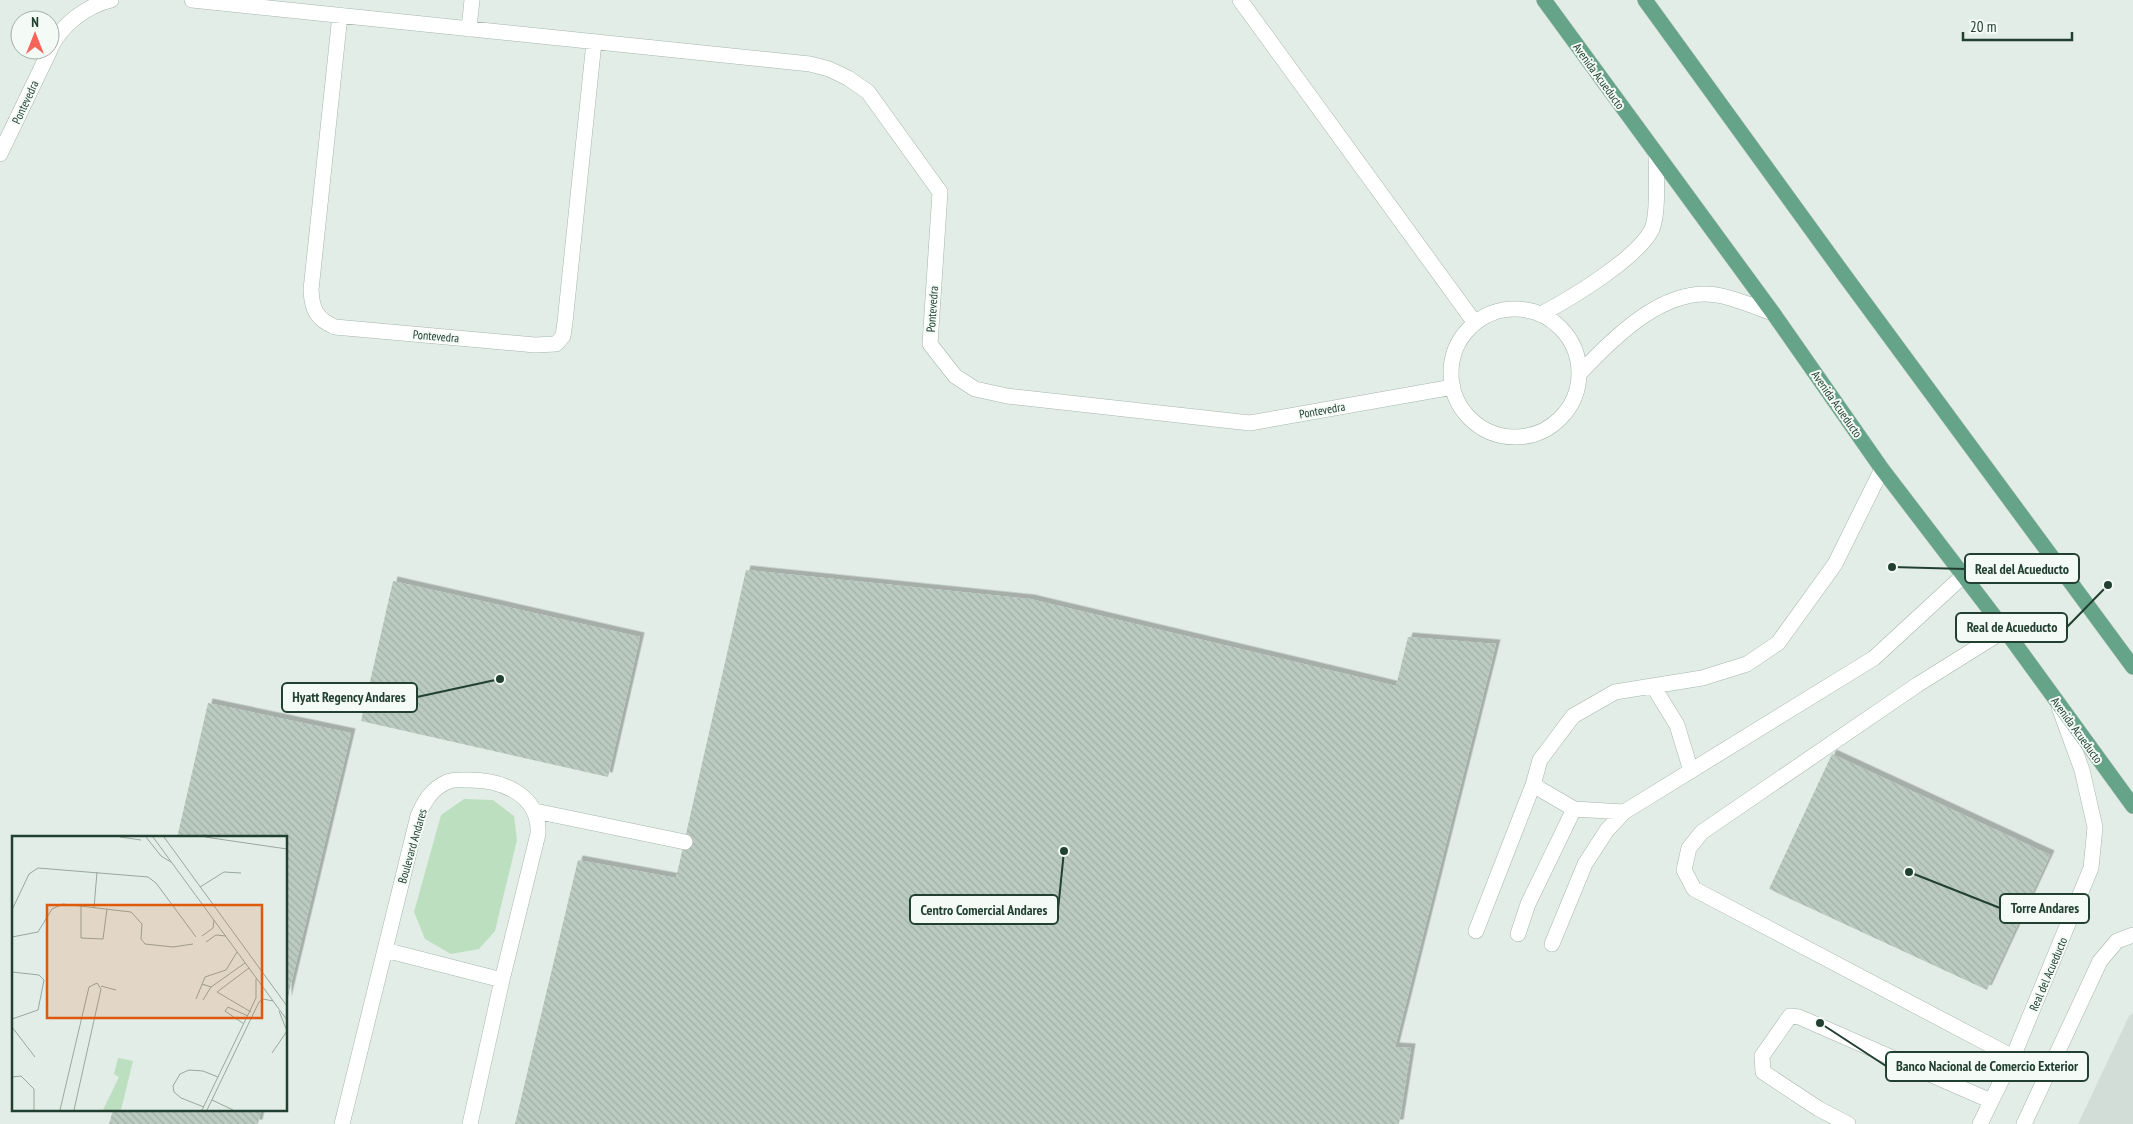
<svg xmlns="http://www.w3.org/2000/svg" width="2133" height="1124" font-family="'PT Sans Narrow',sans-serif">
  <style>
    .built { fill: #d1ddd6 }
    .green { fill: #bcdfbf }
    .building { fill: url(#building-back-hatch); filter: url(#shadow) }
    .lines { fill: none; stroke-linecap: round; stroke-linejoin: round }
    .minor-casing { stroke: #a5b6ad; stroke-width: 16 }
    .major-casing { stroke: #c1cac6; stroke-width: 16 }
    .minor { stroke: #fff; stroke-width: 15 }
    .major { stroke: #66a489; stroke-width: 15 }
    .labels { text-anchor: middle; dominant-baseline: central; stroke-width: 4; stroke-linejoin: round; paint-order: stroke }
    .street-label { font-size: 12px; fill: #224032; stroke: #f4faf6 }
    .inset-road { fill: none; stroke: #96a89f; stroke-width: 1 }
    .view { fill: #de580e; fill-opacity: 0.15; stroke: #de580e; stroke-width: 2.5 }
    .inset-edge { fill: none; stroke: #224032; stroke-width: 2.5 }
    .leader { fill: none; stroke: #224032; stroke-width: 2 }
    .callout-dot { fill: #224032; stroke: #f4faf6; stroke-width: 2 }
    .callout { fill: #f4faf6; stroke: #224032; stroke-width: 2 }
    .callout-label { font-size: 14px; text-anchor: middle; font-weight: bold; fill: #224032 }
  </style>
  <defs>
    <pattern id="building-back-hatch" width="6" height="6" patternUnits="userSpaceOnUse" patternTransform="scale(1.25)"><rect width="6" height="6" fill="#bbcbc2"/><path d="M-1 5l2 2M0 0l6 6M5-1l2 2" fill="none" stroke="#a0afa7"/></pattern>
    <filter id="shadow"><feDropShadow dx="4.5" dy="-4.5" stdDeviation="0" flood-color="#0004"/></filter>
  </defs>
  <rect width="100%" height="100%" fill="#e3ede7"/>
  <!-- built -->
  <path class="built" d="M2133 1013V1124H2078L2129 1016Z"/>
  <!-- green -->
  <path class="green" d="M464 799 493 800 514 816 517 840 495 931 479 949 451 954 425 939 414 912 441 815Z"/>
  <!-- building -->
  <path class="building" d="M746 570 1030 599 1396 686 1408 637 1496 644 1395 1047 1411 1048 1399 1124H515L578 860 676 878Z
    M393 581 640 637 608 777 361 721Z
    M208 703 351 733 287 1001 286 838H177Z
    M1832 754 2050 855 1987 990 1769 889Z
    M113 1110H261L258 1124H109Z"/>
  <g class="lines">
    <!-- minor casing -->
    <g class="minor-casing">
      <path id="minor" d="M192 0 810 64 829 69 848 78 868 92 940 192 930 344 955 376 975 389 1007 396 1250 423 1453 387
        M1240 0 1475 323
        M340 15 311 290C312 309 316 319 335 327L535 345 556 344 563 336 565 322 594 42
        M469 29 472 0
        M50 49C61 25 86 6 111 0
        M0 154 50 50
        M1451 373a64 64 0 1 1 128 0a64 64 0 1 1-128 0Z
        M1541 314C1570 299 1638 258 1652 229 1659 213 1656 172 1656 153
        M1580 373C1614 337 1667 283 1722 296 1739 300 1756 307 1773 313
        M2005 630 1917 685 1702 832 1689 848 1684 870 1694 889 2013 1057 2047 1072
        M1653 686 1677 725 1691 771
        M1533 785 1574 809 1624 812 1874 658 1963 576
        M535 811 685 842
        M1476 931 1533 785 1540 760 1573 716 1615 692 1702 678 1747 664 1778 643 1835 564 1882 469
        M1518 934 1528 904 1574 809
        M1552 944 1585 864 1607 830 1624 812
        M385 950 502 980
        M342 1124 418 816C424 802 431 789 447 782 453 779 463 780 469 780 503 780 540 795 538 834L502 980 470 1124
        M1848 1124 1819 1109 1763 1072 1762 1056 1790 1016 1799 1017 1991 1101
        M1980 1124 2013 1057 2091 868 2095 827 2082 770 2059 707
        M2024 1124 2100 961 2117 941 2133 935"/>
    </g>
    <!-- major casing -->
    <g class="major-casing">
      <path id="major" d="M1544 0 1773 313 1882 469 2005 630 2133 806
        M1645 0 1845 276 2133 667"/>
    </g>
    <!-- minor -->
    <use href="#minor" class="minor"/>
    <!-- major -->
    <use href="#major" class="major"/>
  </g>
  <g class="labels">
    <!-- street labels -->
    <g class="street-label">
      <text transform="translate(1599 76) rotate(54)">Avenida Acueducto</text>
      <text transform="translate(25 102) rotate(-65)">Pontevedra</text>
      <text transform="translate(932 309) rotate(-86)">Pontevedra</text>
      <text transform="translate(436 336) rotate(5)">Pontevedra</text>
      <text transform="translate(1837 404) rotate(55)">Avenida Acueducto</text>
      <text transform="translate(1322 410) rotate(-10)">Pontevedra</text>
      <text transform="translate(2077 730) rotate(54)">Avenida Acueducto</text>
      <text transform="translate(412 846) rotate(-74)">Boulevard Andares</text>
      <text transform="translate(2048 974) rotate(-67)">Real del Acueducto</text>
    </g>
  </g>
  <!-- overview -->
  <g transform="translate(12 836)">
    <rect width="275" height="275" fill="#e3ede7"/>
    <path d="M106 222 121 225 109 274H91L107 241 102 238Z" fill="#bcdfbf"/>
    <path class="inset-road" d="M108 1 129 4M134 1 149 20 159 26M141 1 275 184M152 1 275 170M193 1 275 13M188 51 212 36 229 37M69 70V102L91 103 95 73M82 72 85 36M0 74 17 38 26 32 136 41 144 47 184 101M190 100 201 92 202 84M0 101 26 96 40 73 51 68 119 76 130 88 129 103 133 108 161 111 181 108M194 106 204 99 214 100M237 132 205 156 239 176M0 136 27 139 32 144 26 174 0 183M190 148 199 151 233 127M89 150 104 154M184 163 193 141 214 134 225 116M191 164 199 151M232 188 213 175 216 171 236 180M0 191 23 221M260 217 275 195 267 175M0 241 9 240 22 253V274M200 264 221 274M192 271 169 262 162 256 161 250 168 238 177 234 191 235 206 241M48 274 77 151 85 147 89 153 62 274M190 274 244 162V143M195 274 247 166 251 163 261 165"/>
    <path class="view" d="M35 69H250V182H35Z"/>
    <rect width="275" height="275" class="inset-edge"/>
  </g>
  <!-- callouts -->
  <path class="leader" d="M1892 567L1965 569M2108 585L2067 627M500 679L417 697M1909 872L2000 908M1064 851L1058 910M1820 1023L1886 1066"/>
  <g class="callout-dot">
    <circle cx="1892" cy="567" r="5"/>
    <circle cx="2108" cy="585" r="5"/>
    <circle cx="500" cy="679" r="5"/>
    <circle cx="1909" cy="872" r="5"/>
    <circle cx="1064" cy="851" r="5"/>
    <circle cx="1820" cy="1023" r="5"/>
  </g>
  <g class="callout">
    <rect x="1965" y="554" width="114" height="29" rx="5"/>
    <rect x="1956" y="613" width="111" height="29" rx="5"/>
    <rect x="282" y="683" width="135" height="29" rx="5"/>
    <rect x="2000" y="894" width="89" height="29" rx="5"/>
    <rect x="910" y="895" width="148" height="29" rx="5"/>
    <rect x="1886" y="1052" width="202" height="29" rx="5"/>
  </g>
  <g class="callout-label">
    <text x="2022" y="574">Real del Acueducto</text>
    <text x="2012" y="632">Real de Acueducto</text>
    <text x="349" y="702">Hyatt Regency Andares</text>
    <text x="2045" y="913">Torre Andares</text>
    <text x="984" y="915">Centro Comercial Andares</text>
    <text x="1987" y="1071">Banco Nacional de Comercio Exterior</text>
  </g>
  <!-- north arrow -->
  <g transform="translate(35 35)"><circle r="24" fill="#f4faf6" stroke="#a0b0a8"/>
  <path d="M0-4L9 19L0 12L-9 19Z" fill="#f66359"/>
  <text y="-8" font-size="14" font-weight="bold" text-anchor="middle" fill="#224032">N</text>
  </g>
  <!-- scale -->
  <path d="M1963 32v8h109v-8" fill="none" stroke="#224032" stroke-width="2.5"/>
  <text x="1970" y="32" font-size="15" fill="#224032" stroke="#f4faf6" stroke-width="4" paint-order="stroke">20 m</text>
</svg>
